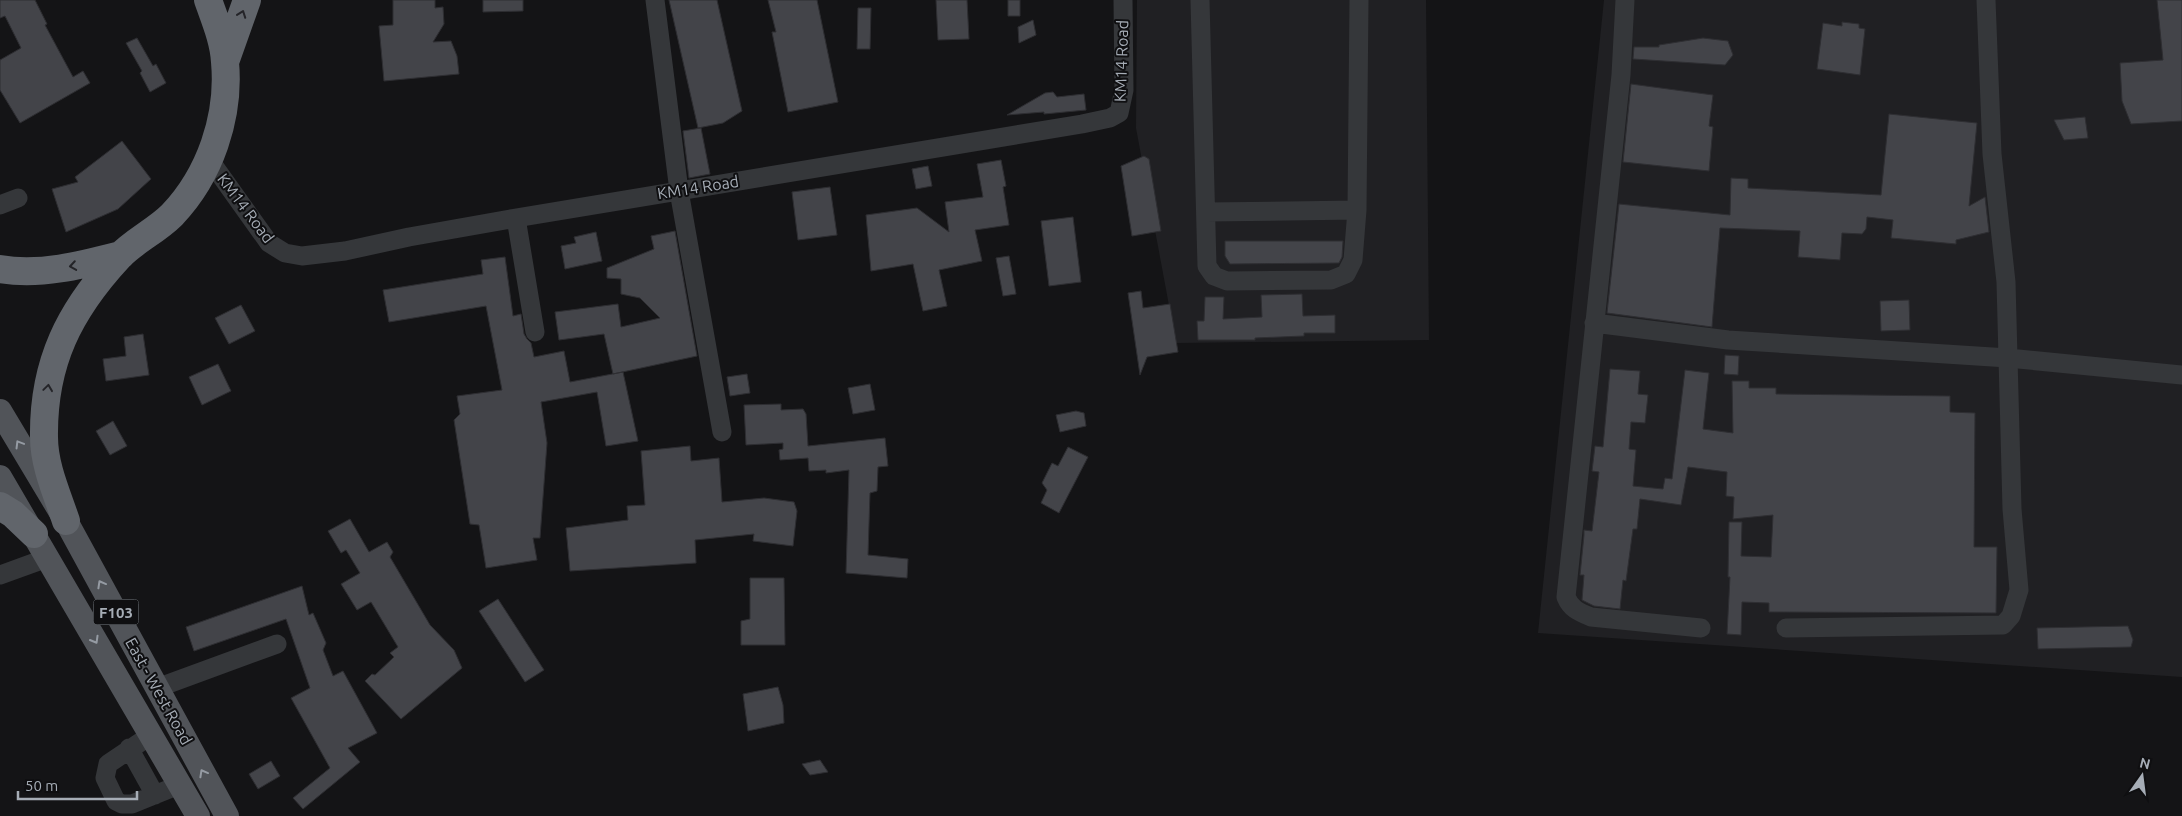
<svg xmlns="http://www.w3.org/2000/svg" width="2182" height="816" font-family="Ubuntu,sans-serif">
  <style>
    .built { fill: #202023 }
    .building { fill: #434449; stroke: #2e2e32 }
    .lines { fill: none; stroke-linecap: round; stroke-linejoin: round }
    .minor { stroke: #35373a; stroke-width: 19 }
    .major { stroke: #515459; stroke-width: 24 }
    .highway { stroke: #61656b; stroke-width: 28 }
    .oneway { stroke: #242428 }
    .oneway2 { stroke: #959ba3 }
    .labels { text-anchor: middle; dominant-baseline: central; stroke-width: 4; stroke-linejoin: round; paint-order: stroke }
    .shield { fill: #0f0f11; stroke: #797e84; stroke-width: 1 }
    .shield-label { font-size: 15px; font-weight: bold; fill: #a6adb6 }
    .street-label { font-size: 16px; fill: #a6adb6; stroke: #0f0f11 }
  </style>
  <rect width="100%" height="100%" fill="#141416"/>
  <!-- built -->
  <path class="built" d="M1137 0H1426L1429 340 1176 343 1136 128Z
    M1604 0H2182V677L1538 633Z"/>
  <!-- building -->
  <path class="building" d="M0 0H35L47 24 45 25 73 77 83 71 90 83 20 123 0 90V60L21 48 5 16 0 18Z
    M393 0H435V8L443 7 444 24 433 42 451 41 457 56 459 74 384 81 379 26 393 25Z
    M483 0H523V11L483 12Z
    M669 0H717L742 111 723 123 698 128Z
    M768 0H817L838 102 788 112 772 32H776Z
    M936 0H967L969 39 938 40Z
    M1008 0H1020V16H1008Z
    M2157 0H2182V121L2131 124 2122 101 2120 63 2163 60Z
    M858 8H871L870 49H857Z
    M1033 20 1036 35 1019 43 1018 27Z
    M1842 22 1859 24V28L1865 29 1860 75 1817 69 1823 23 1842 26Z
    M137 38 153 66 156 64 166 83 150 92 140 73 142 71 126 43Z
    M1703 38 1728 41 1733 55 1725 65 1633 59 1634 47H1659V45Z
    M1631 84 1713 95 1709 126 1713 127 1709 171 1623 162Z
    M1053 92 1057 97 1084 94 1086 110 1044 114V112L1007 115 1045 93Z
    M1889 114 1977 123 1969 206 1985 197 1989 232 1956 240V244L1891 238 1893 220 1867 217 1866 229 1862 234 1842 233 1840 260 1798 257 1800 231 1720 228 1712 327 1607 313 1619 204 1730 215 1731 178 1748 179V188L1881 195Z
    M2085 117 2088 138 2064 140 2054 120Z
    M701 128 710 174 689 178 683 131Z
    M122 141 151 179 118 209 66 232 52 189 78 182 75 177Z
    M1144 156 1149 159 1161 231 1132 236 1121 166Z
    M1001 160 1006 186 1003 187 1009 225 975 230 982 261 939 270 947 306 923 311 913 264 871 271 866 215 917 208 949 232 945 202 983 197 977 164Z
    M928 166 932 186 916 189 912 169Z
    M830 187 837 235 798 240 792 192Z
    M1073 217 1081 282 1049 286 1041 221Z
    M675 231 697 356 613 374 604 334 559 340 555 312 618 304 621 327 660 318 640 298 621 294V279L607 278V268L654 249 651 236Z
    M596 232 602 261 565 269 561 246 576 243 574 237Z
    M1225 241H1343L1342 257 1339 263 1230 264 1225 256Z
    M1009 256 1016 294 1003 296 996 258Z
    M505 257 513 316 521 314 524 334 527 339 531 343 534 357 564 351 570 382 623 372 638 441 606 446 597 392 541 402 547 443 540 538H533L537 560 486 568 479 525 470 524 454 420 460 414 457 396 502 390 486 306 389 322 383 290 483 274 481 260Z
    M1141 291 1143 308 1170 304 1178 352 1147 357 1140 375 1128 293Z
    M1302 294 1303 316 1335 315V333H1304V336L1255 338V340H1198L1197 321H1204L1205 297H1224L1223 319 1262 317 1261 295Z
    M1909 300 1910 330 1881 331 1880 301Z
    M241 305 255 331 229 344 215 318Z
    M143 334 149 375 106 381 103 359 126 356 124 337Z
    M1725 355 1739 356 1738 375 1724 374Z
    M218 364 231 391 202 405 189 377Z
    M1610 369 1640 371 1638 394 1648 395 1645 423 1631 422 1629 449 1636 450 1633 486 1663 489 1665 478 1672 479 1685 370 1709 373 1703 429 1733 433 1732 381H1749V388H1776V394L1950 396V412L1975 413 1974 547H1997L1996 613 1769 612V603L1742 602 1741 635 1727 634 1730 577H1728L1729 522H1742L1741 556 1771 557 1773 515 1733 519 1734 497 1726 496 1727 472 1688 467 1681 505 1640 499 1637 529H1633L1626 581 1623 580 1620 609 1594 606 1582 600 1584 575H1580L1584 535V530L1592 531 1599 472 1592 471 1595 446 1603 447Z
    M747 374 750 393 730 396 727 377Z
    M870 384 875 410 853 414 848 388Z
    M781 404V410L803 409 806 414 808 446 885 438 888 466 878 467 877 491 870 493 868 555 908 559 907 578 846 573 849 470 826 473V470L809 471 808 458 780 460 779 450 783 449V443L746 445 744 405Z
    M1076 411 1084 413 1086 426 1060 432 1056 415Z
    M113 421 127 446 110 455 96 431Z
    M690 446 691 461 719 458 722 502 764 498 794 502 797 511 793 546 753 541 754 534 695 540 696 563 570 571 566 528 628 520 627 506 645 505 641 451Z
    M1068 447 1088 457 1059 513 1041 503 1047 490 1042 483 1052 463 1058 466Z
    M350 519 369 552 387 542 393 552 390 557 430 625 454 650 462 668 401 719 365 681 372 674 375 675 394 657 390 653 398 647 371 602 357 610 341 584 360 573 346 550 341 553 328 531Z
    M750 578H784L785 645H741V621L750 619Z
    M302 586 309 615 313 613 326 643 323 650 333 676 343 671 377 733 348 748 360 762 303 809 293 798 330 768 291 698 310 688 286 619 194 651 186 627Z
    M498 599 544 670 525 682 479 611Z
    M2128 626 2133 640 2131 647 2038 649 2037 628Z
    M778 687 783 705 784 723 748 731 743 694Z
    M820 760 828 772 810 775 802 764Z
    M271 761 280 776 258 789 249 774Z"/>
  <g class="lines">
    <!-- minor -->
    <path class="minor" d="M655 0 679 191 722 432
      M1200 0 1207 266 1214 276 1227 281 1331 280 1346 274 1353 260 1357 210 1359 0
      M1625 0 1621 75 1566 597C1571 609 1579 612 1591 617L1701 628
      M209 159 269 243 285 253 302 256 345 251 409 237 516 218 1082 124 1110 118 1119 113 1124 90 1123 0
      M0 205 18 198
      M1206 212 1357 210
      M516 218 535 332
      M1594 323 1728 340 2008 358 2182 375
      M0 575 47 558
      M1786 628 2003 625 2011 616 2019 590 2012 509 2006 282 1992 154 1986 0
      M157 688 277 644
      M151 735 108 764 105 778 116 801 122 804H132L179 785
      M129 748 155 795"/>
    <!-- major -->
    <path class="major" d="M0 411 66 521 227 816
      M0 477 198 816"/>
    <!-- highway -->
    <path class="highway" d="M225 62 247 0
      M0 269C40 276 82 265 121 255
      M0 506 13 514 34 534
      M66 521C57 494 44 466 44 437 43 363 69 311 119 257 134 241 156 231 172 215 210 175 230 117 225 62 224 41 215 20 208 0"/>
  </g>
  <!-- one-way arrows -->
  <defs><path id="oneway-chevron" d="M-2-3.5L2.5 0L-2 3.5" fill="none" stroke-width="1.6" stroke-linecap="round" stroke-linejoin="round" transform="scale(1.25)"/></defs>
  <g class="oneway">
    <use href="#oneway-chevron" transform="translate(242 14) rotate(-70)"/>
    <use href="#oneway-chevron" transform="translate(73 266) rotate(171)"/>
    <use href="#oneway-chevron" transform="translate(48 388) rotate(-82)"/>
  </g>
  <g class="oneway2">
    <use href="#oneway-chevron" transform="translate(19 444) rotate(-121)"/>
    <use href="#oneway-chevron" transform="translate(101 584) rotate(-119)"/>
    <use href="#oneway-chevron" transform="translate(95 640) rotate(60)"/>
    <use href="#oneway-chevron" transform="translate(203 773) rotate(-119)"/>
  </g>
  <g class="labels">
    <!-- shield labels -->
    <rect class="shield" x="93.5" y="599.5" width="45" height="25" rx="4"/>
    <g class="shield-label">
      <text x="116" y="612">F103</text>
    </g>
    <!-- street labels -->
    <g class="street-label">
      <text transform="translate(1121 61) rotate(-88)">KM14 Road</text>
      <text transform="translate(698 187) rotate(-9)">KM14 Road</text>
      <text transform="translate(246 208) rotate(53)">KM14 Road</text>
      <text transform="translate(159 691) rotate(61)">East - West Road</text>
    </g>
  </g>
  <!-- north arrow -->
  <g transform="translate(2142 776) rotate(14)" stroke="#0f0f11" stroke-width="4" paint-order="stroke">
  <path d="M0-4L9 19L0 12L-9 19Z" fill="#a6adb6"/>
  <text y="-8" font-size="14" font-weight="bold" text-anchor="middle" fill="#a6adb6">N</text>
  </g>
  <!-- scale -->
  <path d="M18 791v8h119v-8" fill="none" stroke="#a6adb6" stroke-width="2.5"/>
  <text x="25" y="791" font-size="15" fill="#a6adb6" stroke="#0f0f11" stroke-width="4" paint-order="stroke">50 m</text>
</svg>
